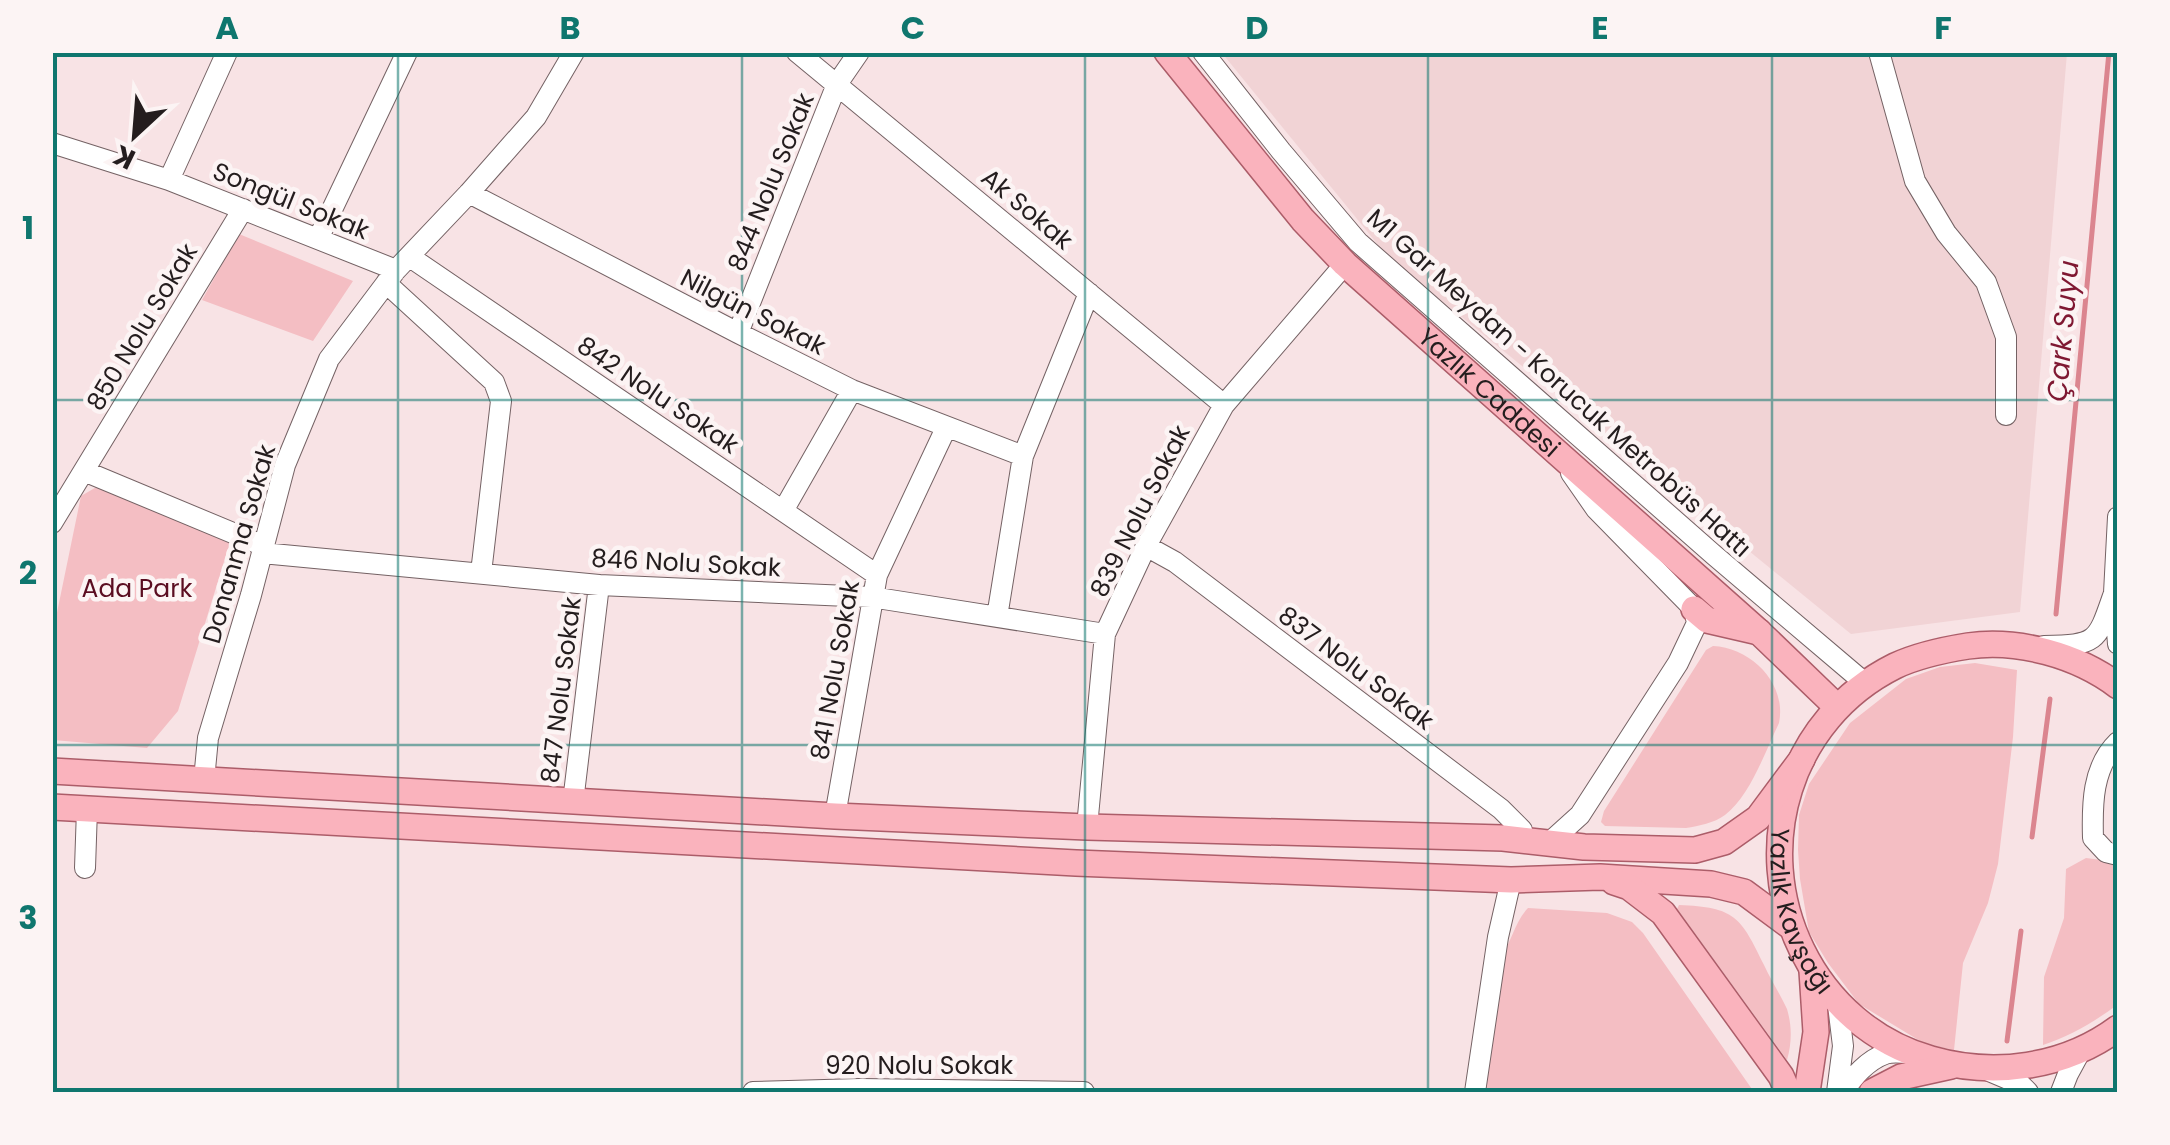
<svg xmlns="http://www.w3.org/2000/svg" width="2170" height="1145" font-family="Poppins,sans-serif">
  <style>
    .built { fill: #f1d3d5 }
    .green { fill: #f4bec3 }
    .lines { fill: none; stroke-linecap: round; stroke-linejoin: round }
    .stream { stroke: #db858f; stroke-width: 5 }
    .minor-casing { stroke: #746264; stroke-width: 22 }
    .major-casing { stroke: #ac5d69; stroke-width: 28 }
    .minor { stroke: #fff; stroke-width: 20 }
    .major { stroke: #fab3bd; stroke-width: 25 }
    .grid { fill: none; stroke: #0f766e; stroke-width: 2.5; stroke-opacity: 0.55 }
    .labels { text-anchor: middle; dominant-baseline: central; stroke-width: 9; stroke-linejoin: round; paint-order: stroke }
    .street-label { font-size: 25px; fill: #241d1e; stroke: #fcf4f4 }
    .park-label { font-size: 25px; fill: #5b0d21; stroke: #fcf4f4 }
    .water-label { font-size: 28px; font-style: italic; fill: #7f1832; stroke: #fcf4f4 }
    .neatline { fill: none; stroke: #0f766e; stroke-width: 4 }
    .grid-label { font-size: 32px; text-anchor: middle; font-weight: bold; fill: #0f766e }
  </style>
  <rect width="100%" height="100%" fill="#f8e3e5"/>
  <!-- built -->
  <path class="built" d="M1222 53H2067L2020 612 1851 634 1388 257Z"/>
  <!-- green -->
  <path class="green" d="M239 234 353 281 313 341 202 300Z
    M100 485 231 539 178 711 147 748 53 740V632L81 496Z
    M1713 646C1752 648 1787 684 1779 723 1765 752 1750 796 1725 815 1714 823 1699 826 1686 828L1605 826 1601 822 1604 811 1706 650Z
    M1975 663 2017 670 2013 737 1998 864 1988 903 1963 963 1954 1050 1925 1044 1859 1004 1828 963 1809 932 1800 879 1798 850 1799 815 1809 784 1850 723 1906 679 1940 667Z
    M2086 858 2117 862V1005C2094 1022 2070 1036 2043 1045L2044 977 2064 918 2066 869Z
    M1679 905C1735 907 1741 917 1764 965 1771 980 1780 994 1787 1009 1792 1026 1792 1042 1787 1060L1677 909Z
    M1528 908 1607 913 1632 922 1643 933 1754 1092H1483L1500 958C1512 942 1514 923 1528 908Z"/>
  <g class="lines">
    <!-- stream -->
    <path class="stream" d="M2056 614 2109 52
      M2032 837 2050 699
      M2007 1041 2021 931"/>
    <!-- minor casing -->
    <g class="minor-casing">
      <path id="minor" d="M797 52 1224 405
        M1203 52 1281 151 1358 242 1714 555 1866 684
        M1879 52 1915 181 1946 233 1986 282 2006 337V415
        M52 143 169 180 396 270
        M169 180 227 52
        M469 193 738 333 852 390 1023 456
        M318 239 407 52
        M410 257 877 575
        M386 283 494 382 501 401 481 573
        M738 333 837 84 859 52
        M84 471 264 546
        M783 511 852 390
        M52 523 243 209
        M1146 546 1175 562 1501 809 1522 830 1523 840
        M262 553 599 585 871 597 1105 634
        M2114 593 2118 517
        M997 617 1023 456 1089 293
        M2044 646C2098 645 2097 642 2114 593L2118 644
        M2118 742C2092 767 2092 805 2093 838L2106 852 2118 855
        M204 780 208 738 251 595 285 465 329 359 396 270 469 193 536 117 574 52
        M573 802 599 585
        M835 816 877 575 946 428
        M1087 827 1105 634 1146 546 1224 405 1345 264
        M1549 843 1580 815 1678 663 1697 623 1694 609 1596 509 1571 473
        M85 868 87 809
        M1987 1070 2020 1084 2028 1092
        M753 1092 860 1089 1084 1092
        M1475 1092 1498 937 1511 880
        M1837 1092 1843 1046 1838 1005
        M1844 1092C1852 1077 1868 1060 1885 1054 1892 1051 1902 1053 1910 1053
        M2061 1092 2068 1074 2081 1050"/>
    </g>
    <!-- major casing -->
    <g class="major-casing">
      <g id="major">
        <path id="s1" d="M1167 52 1303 220 1345 264 1759 632 1837 707"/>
        <path d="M1694 609 1707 620 1759 632"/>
        <path id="s2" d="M2118 686C2077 655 2018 639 1968 646 1943 650 1918 655 1895 666 1789 719 1751 846 1802 950 1828 1003 1874 1043 1931 1059 1994 1077 2064 1068 2118 1028"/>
        <path d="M52 771 835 816 1087 827 1503 838 1584 847 1695 850 1724 842 1758 818 1802 759"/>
        <path d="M52 807 1076 863 1511 880 1600 877 1711 884 1744 892 1790 926"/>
        <path d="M1614 882 1629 887 1663 913 1781 1076 1788 1092"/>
        <path d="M1807 1092 1816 1032 1812 971"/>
        <path d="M1872 1092 1901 1077 1951 1066"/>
      </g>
    </g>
    <!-- minor -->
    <use href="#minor" class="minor"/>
    <!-- major -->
    <use href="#major" class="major"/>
  </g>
  <!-- grid -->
  <path class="grid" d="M398 52V1092M742 52V1092M1085 52V1092M1428 52V1092M1772 52V1092M52 400H2118M52 745H2118"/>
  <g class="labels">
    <!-- street labels -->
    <g class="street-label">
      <text transform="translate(771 182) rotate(-68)">844 Nolu Sokak</text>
      <text transform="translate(291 201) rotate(22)">Songül Sokak</text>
      <text transform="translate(1027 209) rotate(40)">Ak Sokak</text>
      <text transform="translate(753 312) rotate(27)">Nilgün Sokak</text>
      <text transform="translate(142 327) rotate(-59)">850 Nolu Sokak</text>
      <text transform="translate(1559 383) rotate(42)">M1 Gar Meydan - Korucuk Metrobüs Hattı</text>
      <text stroke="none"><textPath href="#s1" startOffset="470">Yazlık Caddesi</textPath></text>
      <text transform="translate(658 395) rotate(34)">842 Nolu Sokak</text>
      <text transform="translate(1140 511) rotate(-63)">839 Nolu Sokak</text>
      <text transform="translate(239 544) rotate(-74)">Donanma Sokak</text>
      <text transform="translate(686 563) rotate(3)">846 Nolu Sokak</text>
      <text transform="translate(1356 668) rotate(37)">837 Nolu Sokak</text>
      <text transform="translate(835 670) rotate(-80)">841 Nolu Sokak</text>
      <text transform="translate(561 690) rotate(-83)">847 Nolu Sokak</text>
      <text stroke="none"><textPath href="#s2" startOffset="528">Yazlık Kavşağı</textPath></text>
      <text x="919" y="1065">920 Nolu Sokak</text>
    </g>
    <!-- park labels -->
    <g class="park-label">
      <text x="137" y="588">Ada Park</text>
    </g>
    <!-- water labels -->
    <g class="water-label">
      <text transform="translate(2063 331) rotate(-85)">Çark Suyu</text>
    </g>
  </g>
  <!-- border -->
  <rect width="2170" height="1145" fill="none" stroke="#fcf4f4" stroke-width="110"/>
  <!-- north arrow -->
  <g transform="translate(135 135) rotate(206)" stroke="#fcf4f4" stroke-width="8" paint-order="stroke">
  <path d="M0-8L18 38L0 25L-18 38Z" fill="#241d1e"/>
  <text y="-15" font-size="28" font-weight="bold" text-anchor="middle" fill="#241d1e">K</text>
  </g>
  <rect x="55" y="55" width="2060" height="1035" class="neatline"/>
  <g class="grid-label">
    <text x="227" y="39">A</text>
    <text x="570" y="39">B</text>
    <text x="913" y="39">C</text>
    <text x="1257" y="39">D</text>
    <text x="1600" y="39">E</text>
    <text x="1943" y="39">F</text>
    <text x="28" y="239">1</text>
    <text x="28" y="584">2</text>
    <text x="28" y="929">3</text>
  </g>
</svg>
